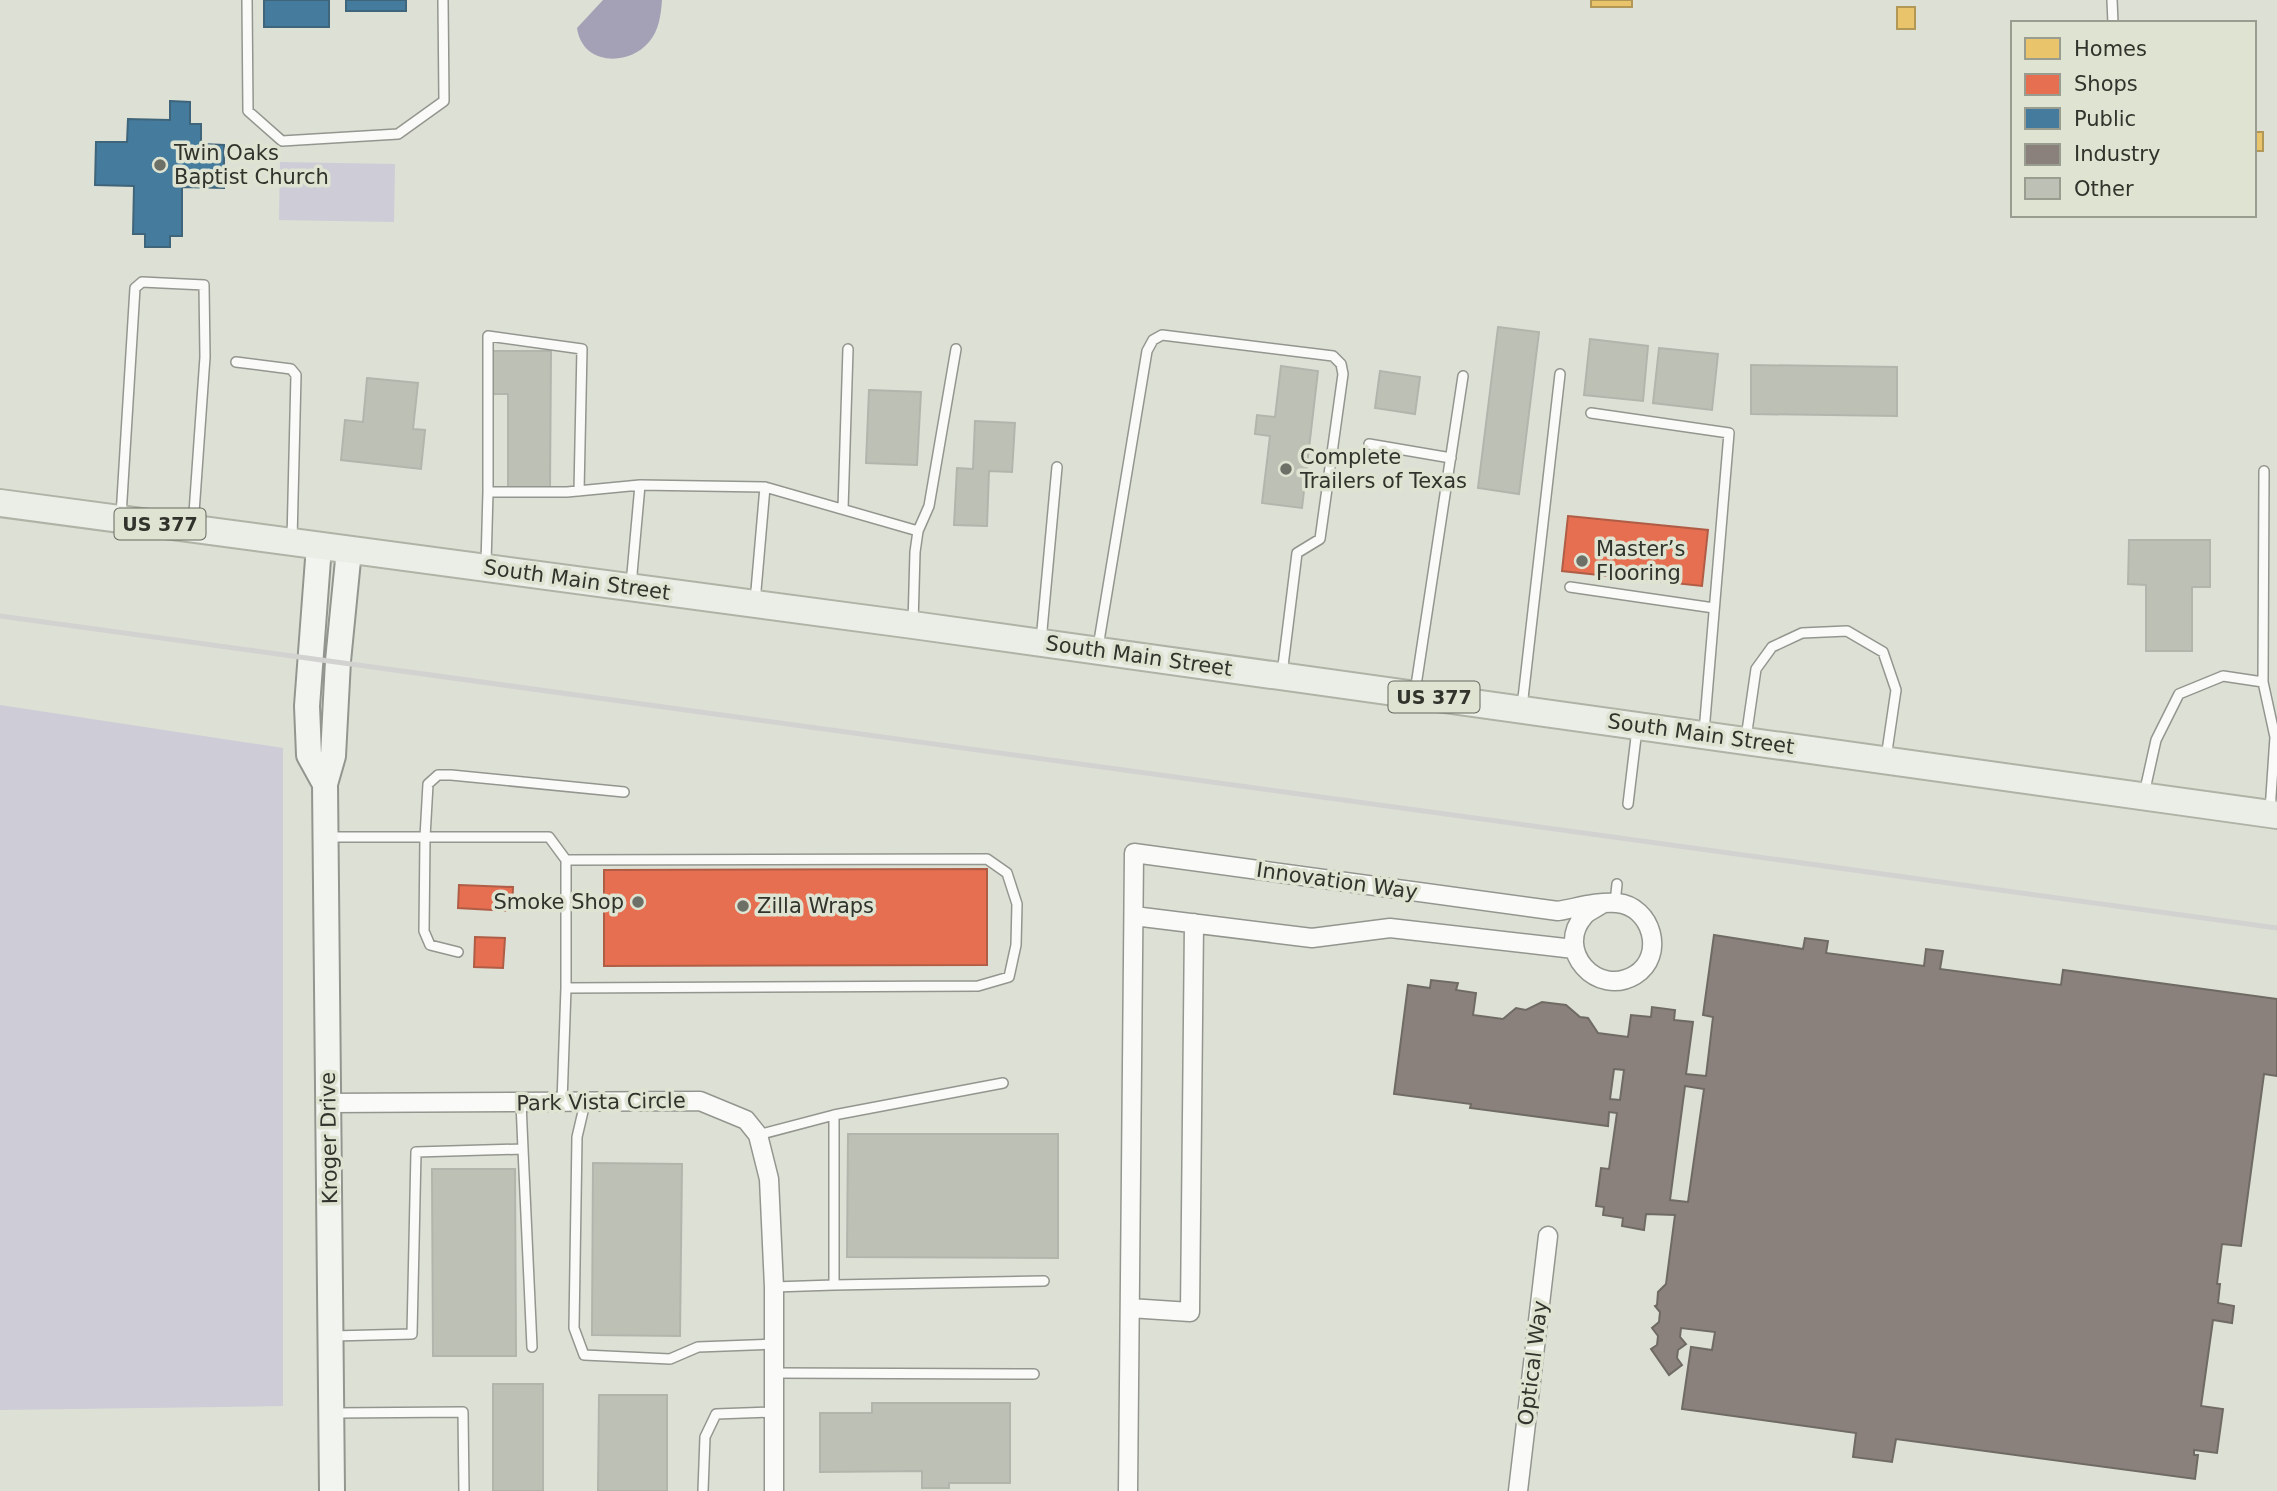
<svg xmlns="http://www.w3.org/2000/svg" width="2277" height="1491" font-family="'DejaVu Sans',sans-serif">
  <style>
    .green { fill: #cdccd7 }
    .water { fill: #a4a0b6 }
    .homes { fill: #e9c46a; stroke: #b29857; stroke-width: 2 }
    .shops { fill: #e76f51; stroke: #b05d46; stroke-width: 2 }
    .public { fill: #457b9d; stroke: #3f657b; stroke-width: 2 }
    .industry { fill: #8a817c; stroke: #6f6a64; stroke-width: 2; fill-rule: evenodd }
    .building { fill: #bdc1b5; stroke: #b2b5ac; stroke-width: 2 }
    .lines { fill: none; stroke-linecap: round; stroke-linejoin: round }
    .lane-casing { stroke: #93968e; stroke-width: 12 }
    .street-casing { stroke: #93968e; stroke-width: 21 }
    .secondary-casing { stroke: #93968e; stroke-width: 28 }
    .primary-casing { stroke: #afb3a6; stroke-width: 30 }
    .lane { stroke: #fafaf9; stroke-width: 9 }
    .street { stroke: #fafaf9; stroke-width: 18 }
    .secondary { stroke: #f2f4f0; stroke-width: 24 }
    .primary { stroke: #ebeee7; stroke-width: 26 }
    .rail { stroke: #d2d2d0; stroke-width: 5 }
    .poi-dot { fill: #6d7067; stroke: #dee4d1; stroke-width: 2.5 }
    .labels { text-anchor: middle; dominant-baseline: central; stroke-width: 7; stroke-linejoin: round; paint-order: stroke }
    .shield { fill: #dee4d1; stroke: #65685e; stroke-width: 2 }
    .shield-label { font-size: 19px; font-weight: bold; fill: #31332c }
    .poi-label { font-size: 21px; fill: #31332c; stroke: #dee4d1; text-anchor: start }
    .street-label { font-size: 21px; fill: #31332c; stroke: #dee4d1 }
  </style>
  <rect width="100%" height="100%" fill="#dde0d5"/>
  <!-- green -->
  <path class="green" d="M280 162 395 164 394 222 279 220Z
    M0 705 283 748V1406L0 1410Z"/>
  <!-- water -->
  <path class="water" d="M603 0H662C661 14 659 31 649 42 628 67 582 65 577 28Z"/>
  <!-- homes -->
  <path class="homes" d="M1591 0H1632V7H1591Z
    M1897 7H1915V29H1897Z
    M2254 132H2263V151H2254Z"/>
  <!-- shops -->
  <path class="shops" d="M1568 516 1708 530 1702 586 1562 571Z
    M987 869V965L604 966V870Z
    M459 885 513 887 512 911 458 908Z
    M475 937 505 938 503 968 474 967Z"/>
  <!-- public -->
  <path class="public" d="M264 0H329V27H264Z
    M346 0H406V11H346Z
    M170 101 190 102V124H201V144L224 145V188L182 187V236H170V247H145V234H133L134 186 95 185 96 142H127L128 119 170 120Z"/>
  <!-- industry -->
  <path class="industry" d="M1714 935 1803 949 1805 938 1828 941 1826 953 1924 966 1926 949 1943 951 1940 969 2061 985 2063 970 2277 999V1076L2264 1074 2241 1246 2222 1244 2217 1284H2220L2218 1303 2234 1306 2232 1323 2213 1320 2201 1406 2223 1409 2217 1453 2194 1450V1455H2198L2195 1479 1896 1439 1892 1462 1853 1457 1856 1433 1682 1409 1691 1347 1712 1350 1715 1332 1681 1328 1680 1337 1686 1344 1678 1350 1677 1358 1682 1365 1669 1375 1651 1349 1657 1345 1658 1336 1652 1328 1659 1322 1660 1312 1655 1306 1657 1305 1658 1292 1666 1284 1675 1215 1646 1214 1644 1230 1622 1226 1623 1218 1603 1215 1604 1207 1596 1206 1601 1168 1609 1169 1617 1113 1609 1112 1608 1126 1470 1108 1471 1104 1394 1094 1408 985 1430 988 1431 980 1458 983 1456 990 1476 993 1473 1015 1503 1019 1516 1008 1526 1010 1542 1002 1566 1005 1580 1017 1588 1018 1598 1033 1628 1037 1631 1015 1651 1017 1652 1007 1675 1010 1674 1020 1693 1022 1686 1074 1706 1076 1713 1017 1703 1015ZM1614 1069 1624 1070 1620 1100 1610 1099ZM1685 1086 1704 1089 1688 1202 1670 1200Z"/>
  <!-- building -->
  <path class="building" d="M1498 327 1539 332 1519 494 1478 488Z
    M1590 339 1648 346 1643 401 1584 395Z
    M1659 348 1718 354 1712 410 1653 403Z
    M492 351H551L550 487H508V394H492Z
    M1751 365 1897 367V416L1751 414Z
    M1281 366 1318 371 1302 508 1262 503 1270 436 1255 434 1257 415 1275 417Z
    M1380 371 1420 377 1415 414 1375 408Z
    M367 378 418 383 413 429 425 430 421 469 341 460 345 420 363 422Z
    M869 390 921 392 917 465 866 463Z
    M975 421 1015 423 1012 472 989 471 987 526 954 525 957 468 973 469Z
    M2129 540H2210V587H2192V651H2146V585L2128 584Z
    M848 1134H1058V1258L847 1257Z
    M593 1163 682 1164 680 1336 592 1335Z
    M432 1169H515L516 1356H433Z
    M493 1384H543V1491H493Z
    M599 1395H667V1491H598Z
    M872 1403H1010V1483H949V1488H922V1471L820 1472V1413H872Z"/>
  <g class="lines">
    <!-- lane casing -->
    <g class="lane-casing">
      <path id="lane" d="M247 0 248 111 282 141 398 134 444 101 443 0
        M2112 0 2113 23
        M236 362 291 369 296 375 292 540
        M1591 413 1729 433 1704 732
        M1369 444 1451 458
        M579 491 582 349 488 336V492H567L640 485
        M843 509 848 349
        M121 516 135 288 142 282 204 285 205 357 193 527
        M918 531 929 506 956 349
        M486 564 488 492
        M631 585 640 485 765 487
        M1570 587 1714 608
        M755 602 765 487 918 531 915 552 913 624
        M1041 641 1057 467
        M1098 647 1147 351 1153 340 1162 335 1333 356 1341 364 1343 374 1320 539 1297 553 1282 674
        M2263 682 2264 471
        M1415 692 1463 376
        M1522 707 1560 374
        M1746 738 1756 669 1772 647 1802 633 1847 631 1883 652 1896 690 1886 758
        M2144 794 2156 740 2179 694 2223 676 2263 682 2275 737 2270 811
        M1628 804 1637 729
        M328 837H549L566 860 987 859 1007 873 1017 904 1016 945 1009 977 978 986 566 988 562 1102
        M1615 903 1617 884
        M458 952 430 945 424 931 425 837 428 784 438 775H451L624 792
        M566 988V860
        M585 1103 577 1137 574 1328 584 1355 670 1359 698 1347 774 1344
        M834 1115V1285L1044 1281
        M758 1135 834 1115 1003 1083
        M523 1149 532 1347
        M774 1287 834 1285
        M333 1336 412 1334 416 1152 523 1149 521 1103
        M774 1373 1034 1374
        M334 1413 463 1412 464 1491
        M703 1491 705 1437 716 1414 774 1412"/>
    </g>
    <!-- street casing -->
    <g class="street-casing">
      <path id="street" d="M1134 916 1312 938 1390 928 1574 949
        M328 1103 700 1101 746 1120 758 1135 769 1179 774 1287V1491
        M1130 1308 1190 1312 1194 923
        M1128 1491 1134 853 1558 911C1576 908 1598 901 1617 903 1652 906 1666 956 1635 975 1597 998 1554 950 1584 916 1588 911 1596 908 1602 904
        M1518 1491 1548 1236"/>
    </g>
    <!-- secondary casing -->
    <g class="secondary-casing">
      <path id="secondary" d="M319 546 307 706 309 755 325 784
        M332 1491 325 784 333 756 338 661 349 550"/>
    </g>
    <!-- primary casing -->
    <g class="primary-casing">
      <path id="primary" d="M0 503 913 625 2277 815"/>
    </g>
    <!-- lane -->
    <use href="#lane" class="lane"/>
    <!-- street -->
    <use href="#street" class="street"/>
    <!-- secondary -->
    <use href="#secondary" class="secondary"/>
    <!-- primary -->
    <use href="#primary" class="primary"/>
    <!-- rail -->
    <path class="rail" d="M0 616 2277 928"/>
  </g>
  <!-- markers -->
  <g class="poi-dot">
    <circle cx="160" cy="165" r="7"/>
    <circle cx="1286" cy="469" r="7"/>
    <circle cx="1582" cy="561" r="7"/>
    <circle cx="638" cy="902" r="7"/>
    <circle cx="743" cy="906" r="7"/>
  </g>
  <g class="labels">
    <!-- shield labels -->
    <g class="shield">
      <rect x="114.5" y="508.5" width="91" height="31" rx="5"/>
      <rect x="1388.5" y="681.5" width="91" height="31" rx="5"/>
    </g>
    <g class="shield-label">
      <text x="160" y="524">US 377</text>
      <text x="1434" y="697">US 377</text>
    </g>
    <!-- poi labels -->
    <g class="poi-label">
      <text x="174" y="153">Twin Oaks<tspan x="174" dy="24">Baptist Church</tspan></text>
      <text x="1300" y="457">Complete<tspan x="1300" dy="24">Trailers of Texas</tspan></text>
      <text x="1596" y="549">Master’s<tspan x="1596" dy="24">Flooring</tspan></text>
      <text x="624" y="902" text-anchor="end">Smoke Shop</text>
      <text x="757" y="906">Zilla Wraps</text>
    </g>
    <!-- street labels -->
    <g class="street-label">
      <text transform="translate(577 580) rotate(8)">South Main Street</text>
      <text transform="translate(1139 656) rotate(8)">South Main Street</text>
      <text transform="translate(1701 734) rotate(8)">South Main Street</text>
      <text transform="translate(1337 881) rotate(8)">Innovation Way</text>
      <text transform="translate(601 1102) rotate(-1)">Park Vista Circle</text>
      <text transform="translate(329 1138) rotate(-91)">Kroger Drive</text>
      <text transform="translate(1533 1363) rotate(-83)">Optical Way</text>
    </g>
  </g>
  <!-- legend -->
  <rect x="2011" y="21" width="245" height="196" fill="#dee4d1" stroke="#999d8f" stroke-width="2"/>
  <rect x="2025" y="38" width="35" height="21" fill="#e9c46a" stroke="#999d8f" stroke-width="2"/>
  <text x="2074" y="56" font-size="21" fill="#31332c">Homes</text>
  <rect x="2025" y="74" width="35" height="21" fill="#e76f51" stroke="#999d8f" stroke-width="2"/>
  <text x="2074" y="91" font-size="21" fill="#31332c">Shops</text>
  <rect x="2025" y="108" width="35" height="21" fill="#457b9d" stroke="#999d8f" stroke-width="2"/>
  <text x="2074" y="126" font-size="21" fill="#31332c">Public</text>
  <rect x="2025" y="144" width="35" height="21" fill="#8a817c" stroke="#999d8f" stroke-width="2"/>
  <text x="2074" y="161" font-size="21" fill="#31332c">Industry</text>
  <rect x="2025" y="178" width="35" height="21" fill="#bdc1b5" stroke="#999d8f" stroke-width="2"/>
  <text x="2074" y="196" font-size="21" fill="#31332c">Other</text>
</svg>
